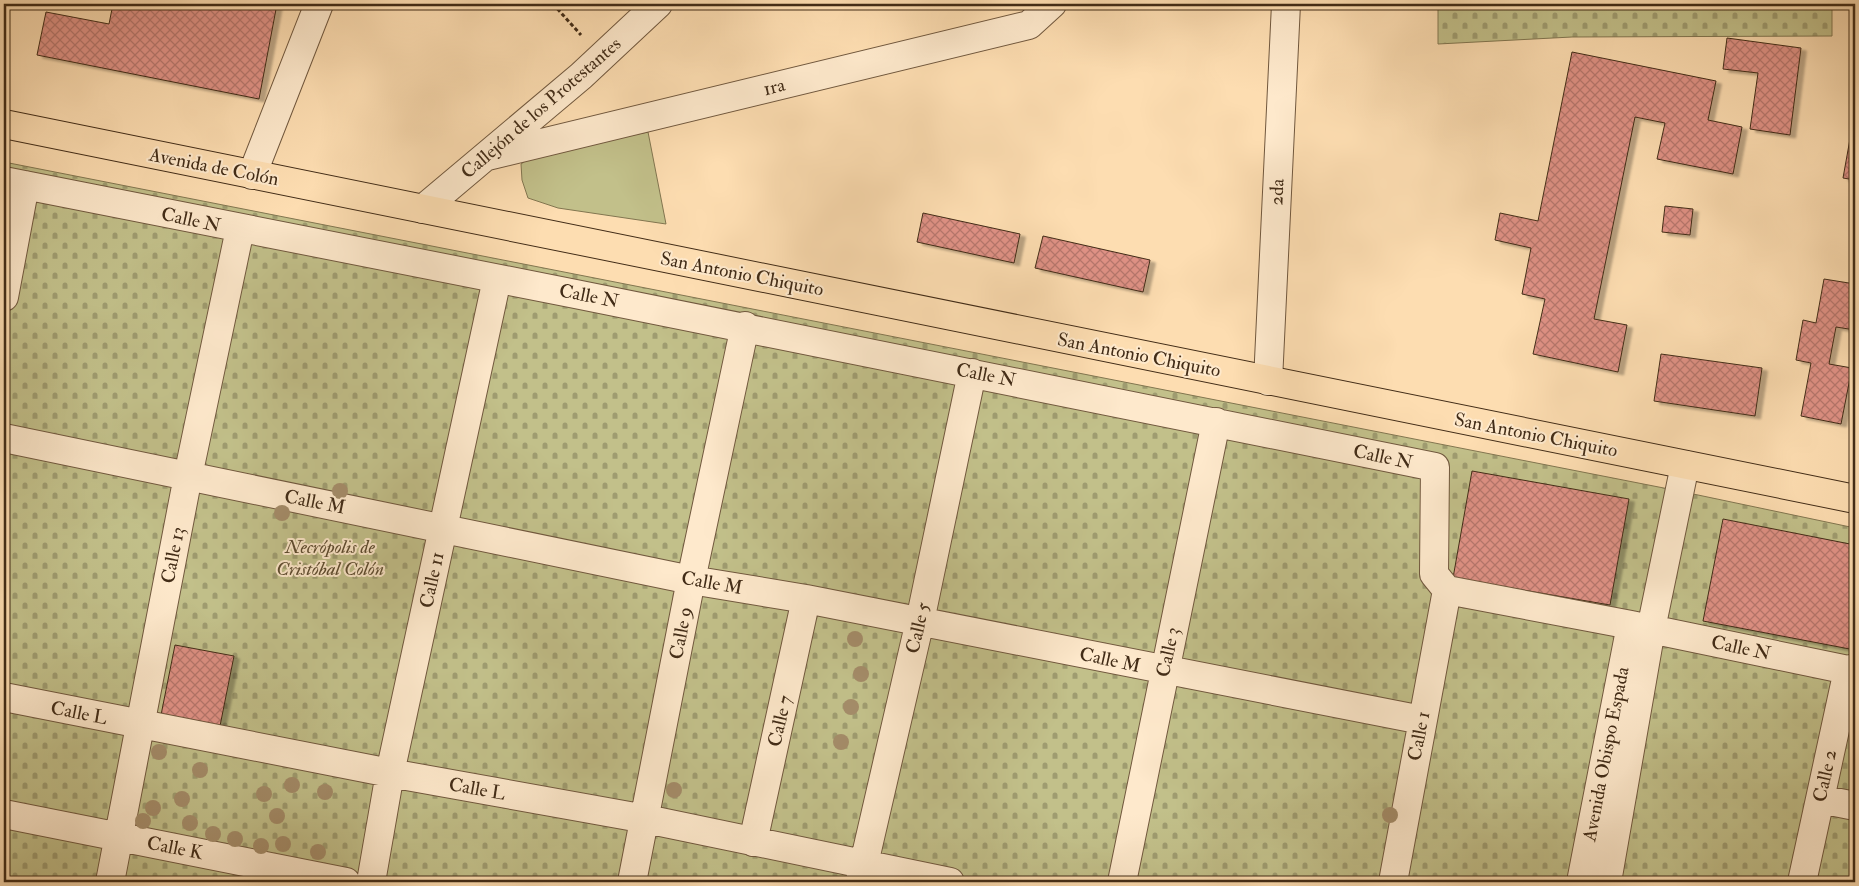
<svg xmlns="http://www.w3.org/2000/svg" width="1859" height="886" font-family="'IM FELL Double Pica',serif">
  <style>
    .cemetery { fill: url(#cemetery-stones); stroke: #827650 }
    .park { fill: #c2c08a; stroke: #827650 }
    .building { fill: url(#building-cross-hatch); stroke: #422c17; filter: url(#shadow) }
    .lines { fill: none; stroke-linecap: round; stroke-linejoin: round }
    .minor-casing { stroke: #71583e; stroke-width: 30 }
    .major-casing { stroke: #422c17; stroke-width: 30 }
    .path { stroke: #422c17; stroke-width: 3; stroke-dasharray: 4 2.5; stroke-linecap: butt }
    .minor { stroke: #fee9cc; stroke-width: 28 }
    .major { stroke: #fdddb1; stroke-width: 28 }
    .tree { fill: #a48c69 }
    .labels { text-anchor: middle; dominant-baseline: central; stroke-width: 4; stroke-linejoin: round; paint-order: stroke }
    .street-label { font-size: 19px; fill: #422c17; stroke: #fee9cc }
    .park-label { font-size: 19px; font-style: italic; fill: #5c4a2e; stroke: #fee9cc }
  </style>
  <defs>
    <pattern id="cemetery-stones" width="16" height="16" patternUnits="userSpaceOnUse" patternTransform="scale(1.25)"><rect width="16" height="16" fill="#c2c08a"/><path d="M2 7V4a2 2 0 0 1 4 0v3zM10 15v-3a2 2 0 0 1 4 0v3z" fill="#9f9c70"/></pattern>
    <pattern id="building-cross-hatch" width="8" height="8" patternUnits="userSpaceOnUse" patternTransform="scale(1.25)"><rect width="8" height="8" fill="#e09286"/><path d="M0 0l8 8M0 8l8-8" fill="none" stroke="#b7776d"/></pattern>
    <filter id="shadow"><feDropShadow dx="5.5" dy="3" stdDeviation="1" flood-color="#0004"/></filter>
  </defs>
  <rect width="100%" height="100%" fill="#fdddb1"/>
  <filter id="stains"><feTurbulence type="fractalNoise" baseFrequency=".004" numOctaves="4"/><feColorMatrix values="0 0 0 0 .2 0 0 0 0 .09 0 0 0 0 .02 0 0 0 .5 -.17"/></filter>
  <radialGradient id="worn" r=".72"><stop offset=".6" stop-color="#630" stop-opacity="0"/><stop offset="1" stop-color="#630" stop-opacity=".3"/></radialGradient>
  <!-- cemetery -->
  <path class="cemetery" d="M1438 4H1832V36L1572 37 1438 44Z
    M4 162 1679 491 1855 528V882H4Z"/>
  <!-- park -->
  <path class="park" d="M648 132 666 224 558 208 528 198 522 180 521 164 534 155Z"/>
  <!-- building -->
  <path class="building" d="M113 4H277L259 99 37 55 46 12 109 24Z
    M1727 38 1801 48 1790 135 1750 129 1758 73 1723 69Z
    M1572 52 1716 81 1708 120 1742 127 1733 174 1657 159 1665 123 1635 117 1594 319 1627 325 1618 372 1533 354 1545 299 1522 294 1531 248 1495 240 1500 213 1538 221Z
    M1855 111V180L1843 178Z
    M1665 206 1693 209 1690 235 1662 232Z
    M923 213 1020 234 1014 263 917 242Z
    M1043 236 1150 260 1143 292 1035 268Z
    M1824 279 1855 284V330L1836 327 1829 364 1852 368 1841 424 1801 416 1811 363 1796 360 1803 320 1816 323Z
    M1661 354 1762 368 1755 416 1654 401Z
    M1472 471 1629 499 1610 605 1453 578Z
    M1723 519 1855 545V650L1703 621Z
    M175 645 234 656 220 726 161 715Z"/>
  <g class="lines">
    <!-- minor casing -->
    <g class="minor-casing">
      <path id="minor" d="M488 156 1029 25 1052 4
        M252 175 319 4
        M4 181C481 276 959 368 1435 467L1434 574 1447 590 1631 625 1848 670 1855 668
        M423 209 581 76 658 4
        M4 297 25 185
        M1268 381 1286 4
        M4 438 691 580 806 599 1422 720
        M4 697 390 773 646 819 950 882
        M1820 799 1855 806
        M4 814 346 882
        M753 842 806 599
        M860 881 920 621 972 373
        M110 882 188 476 240 229
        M371 882 390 773 497 279
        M632 882 691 580 745 326
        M1122 882 1216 422
        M1393 882 1447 590
        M1581 882 1631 625
        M1607 882 1651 629 1685 465
        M1802 882 1848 670"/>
    </g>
    <!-- major casing -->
    <g class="major-casing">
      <path id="major" d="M4 124 1855 499"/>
    </g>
    <!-- path -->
    <path class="path" d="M553 4 581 35"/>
    <!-- minor -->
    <use href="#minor" class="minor"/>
    <!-- major -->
    <use href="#major" class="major"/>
  </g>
  <!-- trees -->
  <g class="tree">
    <circle cx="340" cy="491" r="8"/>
    <circle cx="282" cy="513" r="8"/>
    <circle cx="855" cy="639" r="8"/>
    <circle cx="861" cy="674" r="8"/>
    <circle cx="851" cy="707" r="8"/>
    <circle cx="841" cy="742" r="8"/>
    <circle cx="159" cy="752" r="8"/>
    <circle cx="200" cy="770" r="8"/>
    <circle cx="292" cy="785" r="8"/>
    <circle cx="674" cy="790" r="8"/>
    <circle cx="325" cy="792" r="8"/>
    <circle cx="264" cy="794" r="8"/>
    <circle cx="182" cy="799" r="8"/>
    <circle cx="153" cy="808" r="8"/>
    <circle cx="1390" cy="815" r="8"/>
    <circle cx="277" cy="816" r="8"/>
    <circle cx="143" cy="821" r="8"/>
    <circle cx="190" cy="823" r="8"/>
    <circle cx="213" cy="834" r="8"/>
    <circle cx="235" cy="839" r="8"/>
    <circle cx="283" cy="844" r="8"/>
    <circle cx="261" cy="846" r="8"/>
    <circle cx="318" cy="852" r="8"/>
  </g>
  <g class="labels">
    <!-- street labels -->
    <g class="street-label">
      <text transform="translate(774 87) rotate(-14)">1ra</text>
      <text transform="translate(541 108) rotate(-41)">Callejón de los Protestantes</text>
      <text transform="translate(214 167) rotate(11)">Avenida de Colón</text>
      <text transform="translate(1277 192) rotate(-87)">2da</text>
      <text transform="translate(191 220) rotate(12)">Calle N</text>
      <text transform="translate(742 274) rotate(11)">San Antonio Chiquito</text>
      <text transform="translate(589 296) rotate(11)">Calle N</text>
      <text transform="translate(1139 355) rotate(11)">San Antonio Chiquito</text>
      <text transform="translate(986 375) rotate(11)">Calle N</text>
      <text transform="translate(1536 435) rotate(11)">San Antonio Chiquito</text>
      <text transform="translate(1383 457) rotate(12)">Calle N</text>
      <text transform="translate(315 502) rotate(11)">Calle M</text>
      <text transform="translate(173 555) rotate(-79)">Calle 13</text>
      <text transform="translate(432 580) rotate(-78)">Calle 11</text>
      <text transform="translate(712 583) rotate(10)">Calle M</text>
      <text transform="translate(918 628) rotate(-77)">Calle 5</text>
      <text transform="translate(681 633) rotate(-79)">Calle 9</text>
      <text transform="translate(1741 648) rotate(12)">Calle N</text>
      <text transform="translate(1168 652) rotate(-78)">Calle 3</text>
      <text transform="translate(1110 660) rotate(12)">Calle M</text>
      <text transform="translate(79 713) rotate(11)">Calle L</text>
      <text transform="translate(780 721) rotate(-77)">Calle 7</text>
      <text transform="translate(1419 736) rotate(-79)">Calle 1</text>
      <text transform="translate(1606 754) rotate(-79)">Avenida Obispo Espada</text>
      <text transform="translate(1825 776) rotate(-78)">Calle 2</text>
      <text transform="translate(477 789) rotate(10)">Calle L</text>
      <text transform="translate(175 848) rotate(11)">Calle K</text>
    </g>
    <!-- park labels -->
    <g class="park-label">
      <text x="330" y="547">Necrópolis de<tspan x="330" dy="22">Cristóbal Colón</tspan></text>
    </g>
  </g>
  <!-- margin -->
  <rect width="1859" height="886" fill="none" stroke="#fdddb1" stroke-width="20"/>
  <rect x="5" y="5" width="1849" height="876" fill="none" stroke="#422c17" stroke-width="2.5"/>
  <rect x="10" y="10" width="1839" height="866" fill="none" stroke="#422c17"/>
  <rect width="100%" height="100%" filter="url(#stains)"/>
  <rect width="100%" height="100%" fill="url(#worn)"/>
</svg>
